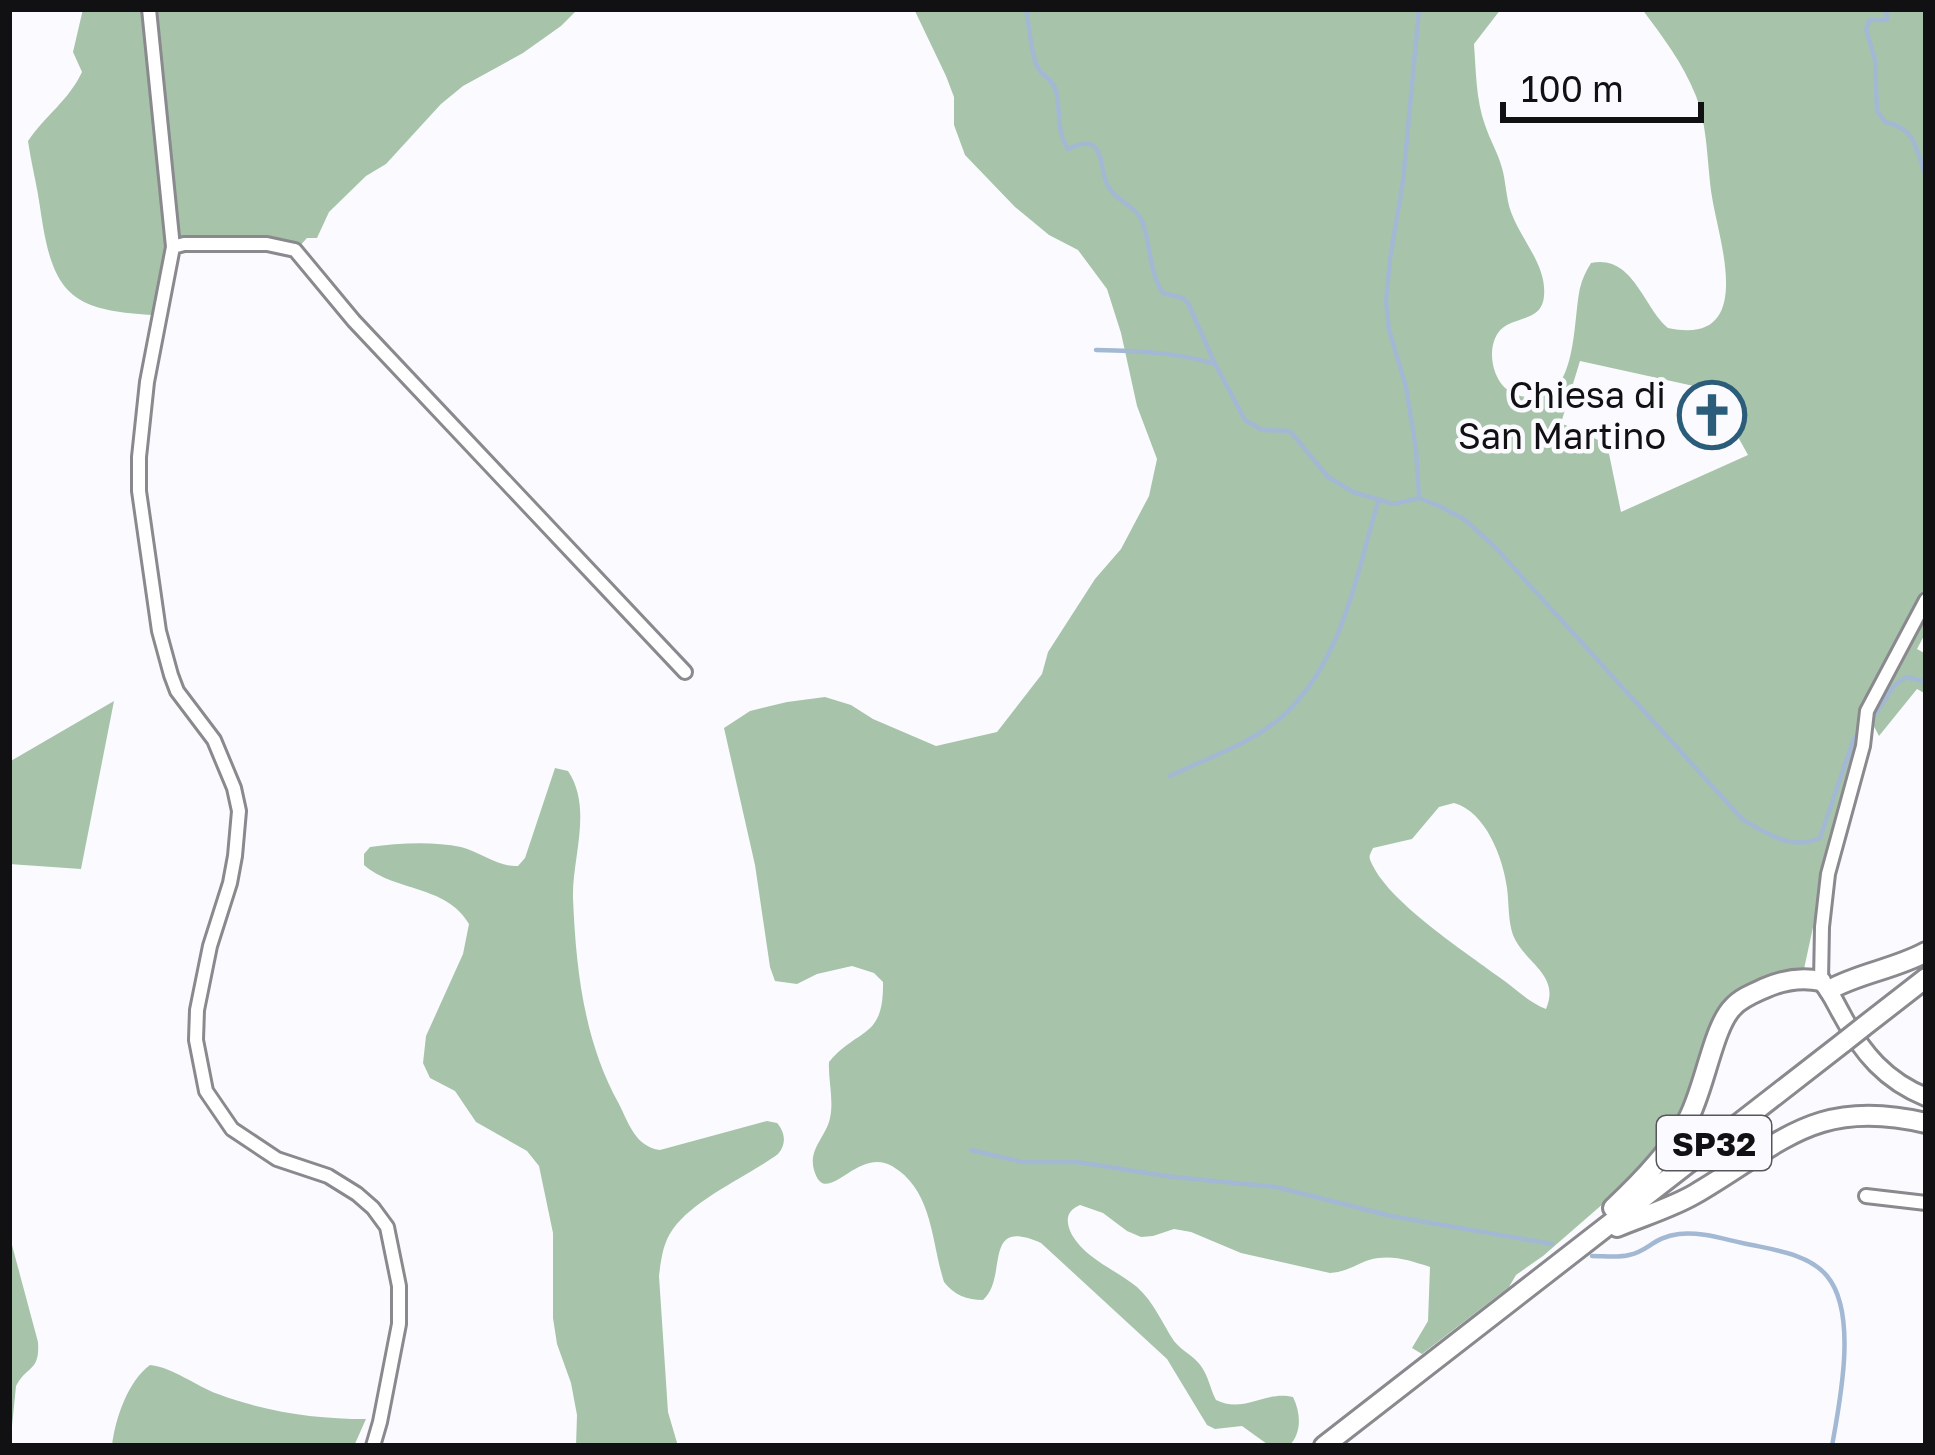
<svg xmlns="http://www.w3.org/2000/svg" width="1935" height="1455" font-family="'Golos Text',sans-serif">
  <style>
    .forest { fill: #a7c4ab; fill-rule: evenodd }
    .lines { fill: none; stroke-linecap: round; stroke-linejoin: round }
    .stream { stroke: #a2b8d3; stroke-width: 4.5 }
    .street-casing { stroke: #89898e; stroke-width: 18 }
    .secondary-casing { stroke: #89898e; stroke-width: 22 }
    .primary-casing { stroke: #89898e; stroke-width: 24 }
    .street { stroke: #fff; stroke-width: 12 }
    .secondary { stroke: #fff; stroke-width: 16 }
    .primary { stroke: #fff; stroke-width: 18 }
    .primary-bridge-casing { stroke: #89898e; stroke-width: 24; stroke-linecap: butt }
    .primary-bridge { stroke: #fff; stroke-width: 18 }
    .labels { text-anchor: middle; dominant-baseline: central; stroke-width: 9; stroke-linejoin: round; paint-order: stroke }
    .shield { fill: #fbfbff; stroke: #57575a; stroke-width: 3 }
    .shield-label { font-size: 33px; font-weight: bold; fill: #111113 }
    .poi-label { font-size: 36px; fill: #111113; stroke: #fbfbff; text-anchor: end }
  </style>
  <rect width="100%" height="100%" fill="#fbfbff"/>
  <!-- forest -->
  <path class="forest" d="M83 9H578L561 26 523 53 463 86 441 104 386 164 366 176 329 212 317 238H307L297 249 273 239 168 241 154 315C67 311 52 291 40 207 37 185 31 163 28 141 45 116 69 100 82 72L73 52Z
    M914 9H1501L1474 44C1476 71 1476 100 1485 125 1490 140 1498 153 1502 168 1506 182 1506 198 1511 212 1521 240 1547 265 1544 296 1542 324 1510 315 1498 333 1485 352 1494 388 1517 395 1579 414 1572 324 1580 288 1582 279 1586 271 1591 263 1633 254 1643 307 1668 328 1757 347 1719 241 1712 197 1707 164 1708 127 1696 96 1683 63 1662 36 1642 9H1926V632L1917 649 1926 654V694L1917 689 1879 736 1867 713 1818 904 1804 969 1747 988 1698 1089 1671 1133 1612 1196 1543 1256 1516 1275 1509 1287 1422 1354 1412 1348 1428 1321 1430 1267C1408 1260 1391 1254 1369 1260 1355 1265 1346 1272 1330 1273L1241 1253 1191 1232 1174 1229 1153 1236 1141 1237 1127 1231 1103 1213 1080 1205C1066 1211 1065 1221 1072 1235 1086 1259 1116 1270 1137 1287 1154 1302 1162 1323 1174 1341 1182 1351 1194 1356 1201 1366 1209 1377 1210 1389 1216 1400 1244 1414 1265 1390 1293 1397 1301 1413 1302 1433 1289 1446L1267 1444 1242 1426 1215 1429 1207 1425 1167 1359 1041 1243C981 1216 1009 1277 983 1300 967 1300 954 1295 944 1282 931 1241 933 1190 892 1166 856 1146 826 1211 814 1170 808 1149 826 1137 830 1118 834 1100 828 1080 829 1062 858 1027 884 1040 883 982L874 973 852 966 817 974 797 984 775 981 770 967 755 865 724 728 750 711 787 702 825 697 851 705 873 719 936 746 997 732 1042 674 1048 652 1095 579 1121 549 1149 496 1157 459 1137 406 1121 333 1107 289 1078 250 1049 235 1015 207 965 155 954 125V97L946 76ZM1580 361 1712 390 1748 455 1621 512 1607 444 1561 423ZM1454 803C1486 812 1503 858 1507 888 1509 903 1508 921 1513 935 1524 963 1561 974 1546 1009 1528 1002 1515 988 1499 977 1464 951 1392 904 1373 866 1368 856 1369 857 1373 848L1412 839 1439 807Z
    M114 701 81 869 9 864V762Z
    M555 768 568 771C593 808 572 858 573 898 576 970 584 1041 619 1104 629 1124 636 1147 660 1150L767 1121 777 1123C785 1132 787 1144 778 1154 748 1176 694 1199 673 1229 663 1242 661 1260 659 1276L668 1412 678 1446H576L577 1415 571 1383 557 1344 553 1318V1233L539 1166 527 1151 476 1122 455 1091 430 1078 423 1063 426 1036 463 954 469 924C447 885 395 892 364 865V854L370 847C398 843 433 841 461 847 481 852 497 867 518 866L525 858Z
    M9 1234 38 1342C40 1372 27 1365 16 1386L10 1446Z
    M150 1365C175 1368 195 1386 218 1394 266 1412 316 1419 366 1419L354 1446H112C115 1419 128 1381 150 1365Z"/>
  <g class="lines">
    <!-- stream -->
    <path class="stream" d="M1026 9C1029 23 1031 57 1038 68 1044 78 1053 79 1056 91 1061 112 1056 131 1068 149 1105 131 1098 162 1107 184 1113 199 1134 205 1141 219 1152 242 1147 269 1163 293L1183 298 1188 303 1215 364C1176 352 1137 351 1096 350
      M1886 9 1887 20H1870L1866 29 1875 60 1877 111 1885 122C1916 128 1916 149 1926 177
      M1215 364 1245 420 1262 430 1290 431 1328 477 1353 492 1394 504 1419 498 1437 505 1464 519 1494 546 1742 819C1768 834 1791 851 1820 838L1854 738 1859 734
      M1419 496 1416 449 1406 387 1389 330 1386 301 1390 259 1403 181 1419 9
      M1867 726 1894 686 1906 677 1926 682
      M1170 776C1205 759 1247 745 1278 720 1341 668 1356 576 1378 502
      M971 1150 1022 1162H1077L1173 1177 1276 1187 1391 1216 1552 1244
      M1592 1256C1604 1256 1618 1258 1629 1255 1649 1251 1653 1237 1679 1234 1702 1231 1729 1241 1752 1245 1776 1250 1810 1255 1827 1276 1858 1313 1840 1401 1832 1446"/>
    <!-- street casing -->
    <g class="street-casing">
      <path id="street" d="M149 9 173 247 147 382 139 457V491L159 631 171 675 177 691 214 740 234 788 239 811 235 856 230 883 210 946 197 1010 196 1040 206 1091 232 1129 277 1159 328 1176 357 1194 373 1208 387 1227 399 1286V1324L380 1422 373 1446
        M173 247 184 244H267L295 250 354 321 685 672
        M1821 981 1822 927 1828 874 1863 746 1867 711 1926 600
        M1866 1196 1926 1203"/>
    </g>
    <!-- secondary casing -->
    <g class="secondary-casing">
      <path id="secondary" d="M1821 981C1831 992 1835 1003 1842 1015 1862 1053 1886 1081 1926 1097"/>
    </g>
    <!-- primary casing -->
    <g class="primary-casing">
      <path id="primary" d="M1829 990C1859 973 1895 969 1926 952
        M1863 1027 1926 978
        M1613 1208C1641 1182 1669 1153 1687 1121 1704 1092 1713 1026 1733 1007 1741 998 1754 993 1765 988 1783 980 1802 977 1821 981
        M1617 1227C1643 1216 1671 1208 1695 1194 1782 1143 1816 1097 1926 1123
        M1324 1446 1844 1042"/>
    </g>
    <!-- street -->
    <use href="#street" class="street"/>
    <!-- secondary -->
    <use href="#secondary" class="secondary"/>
    <!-- primary -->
    <use href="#primary" class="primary"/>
    <!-- primary-bridge casing -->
    <g class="primary-bridge-casing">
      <path id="primary-bridge" d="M1844 1042 1863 1027"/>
    </g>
    <!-- primary-bridge -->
    <use href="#primary-bridge" class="primary-bridge"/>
  </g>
  <!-- icons -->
  <defs>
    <g id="church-ring" transform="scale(3.45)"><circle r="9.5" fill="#fbfbff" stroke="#2b5d7b" stroke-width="1.5"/><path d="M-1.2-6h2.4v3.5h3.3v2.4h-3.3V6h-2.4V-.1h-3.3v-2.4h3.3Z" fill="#2b5d7b"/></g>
  </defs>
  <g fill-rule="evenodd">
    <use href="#church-ring" x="1712" y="415"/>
  </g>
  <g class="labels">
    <!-- shield labels -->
    <rect class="shield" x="1657" y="1116" width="114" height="54" rx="9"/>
    <g class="shield-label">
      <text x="1714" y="1143">SP32</text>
    </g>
    <!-- poi labels -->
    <g class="poi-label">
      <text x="1666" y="394">Chiesa di<tspan x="1666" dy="41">San Martino</tspan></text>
    </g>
  </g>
  <!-- border -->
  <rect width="1935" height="1455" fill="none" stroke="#111113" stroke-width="24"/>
  <!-- scale -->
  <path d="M1503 102v18h198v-18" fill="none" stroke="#111113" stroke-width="6"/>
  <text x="1521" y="102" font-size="36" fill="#111113" stroke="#fbfbff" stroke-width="9" paint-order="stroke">100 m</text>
</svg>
